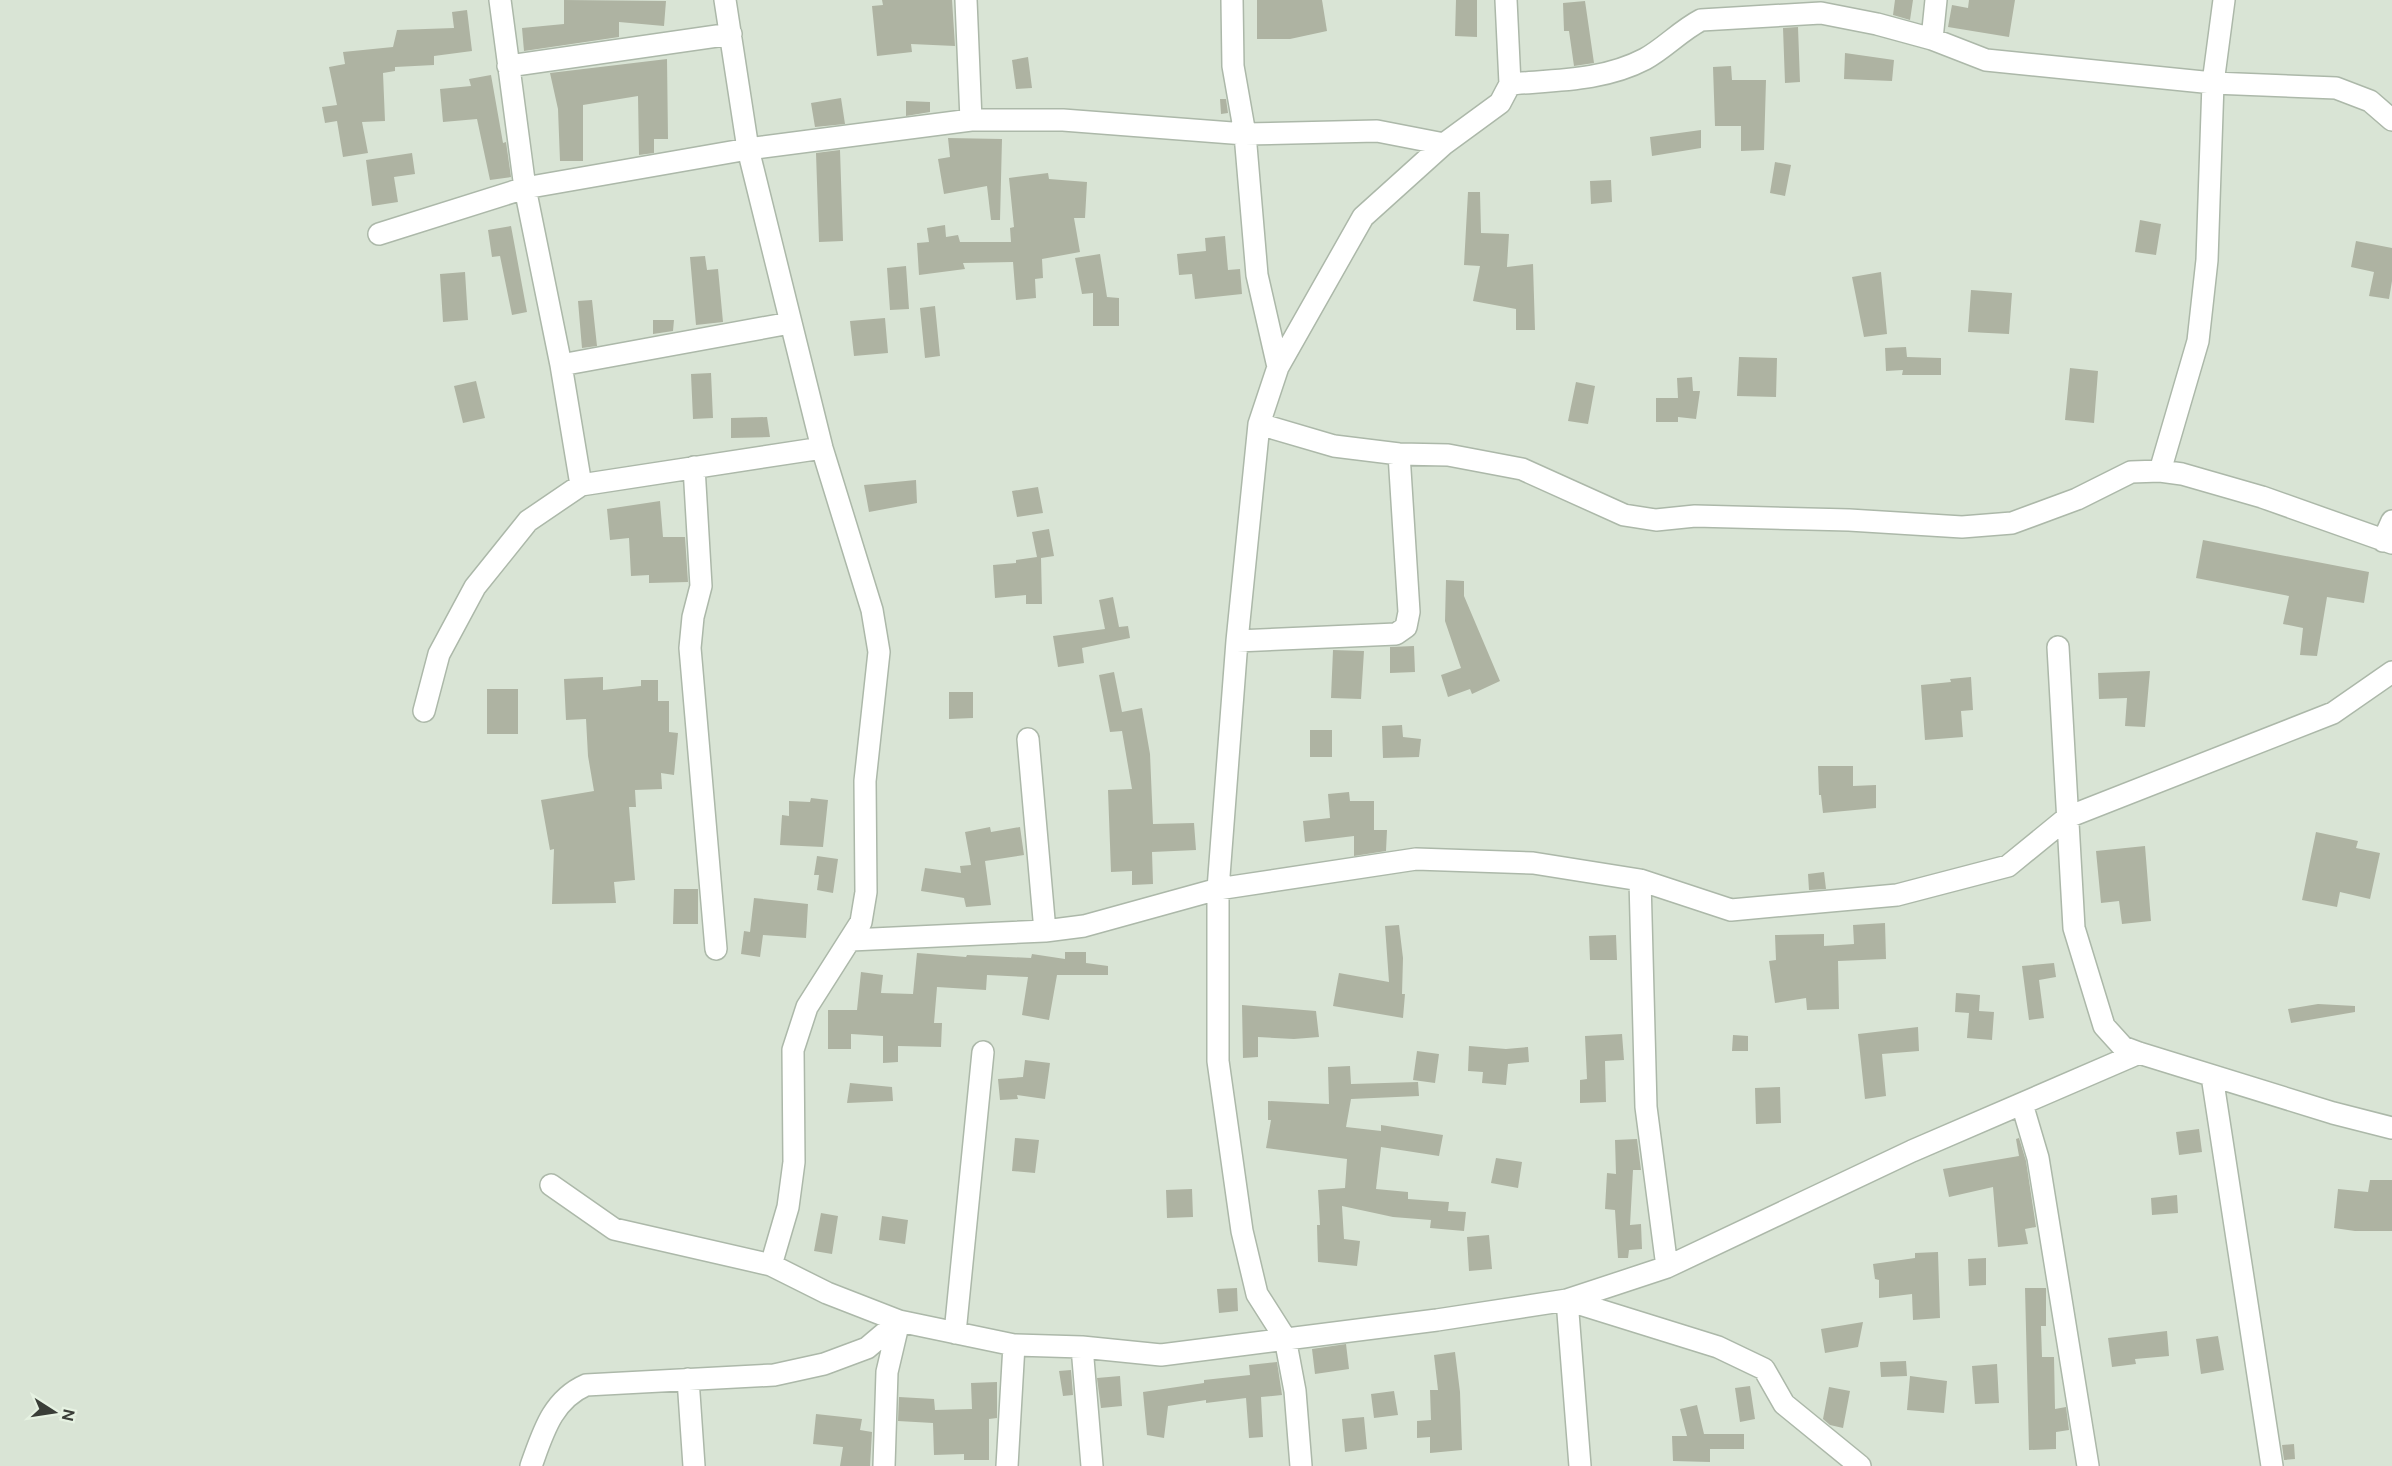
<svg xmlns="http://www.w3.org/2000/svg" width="2392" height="1466" font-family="'DM Sans',sans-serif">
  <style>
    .building { fill: #aeb3a2 }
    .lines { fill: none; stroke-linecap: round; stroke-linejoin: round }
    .street-casing { stroke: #acb8a9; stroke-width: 24 }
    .street { stroke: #fff; stroke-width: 21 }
  </style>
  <rect width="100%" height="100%" fill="#d9e4d5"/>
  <!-- building -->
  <path class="building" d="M564 0 666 1 664 26 619 22V37L524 51 522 28 564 24Z
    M882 0H952L955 46 911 44 912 52 877 56 872 6 883 5Z
    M1257 0H1322L1327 31 1290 39H1257Z
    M1456 0H1477V37L1455 36Z
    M1895 0H1913L1910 20 1893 15Z
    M1969 0H2015L2009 37 1948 27 1952 5 1968 8Z
    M1585 1 1594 63 1574 66 1569 31H1564L1563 3Z
    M467 10 472 51 434 56V65L395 67V71L383 73 385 121 362 122 368 153 343 157 337 121 325 123 322 107 337 105 329 67 345 64 343 52 393 47 397 30 454 28 452 12Z
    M1798 27 1800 82 1785 83 1783 28Z
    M1845 53 1894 60 1892 81 1844 79Z
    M1028 57 1032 88 1016 89 1012 60Z
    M667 59 668 139H654V153L639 155 638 96 583 105V161H560L558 109 550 73Z
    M1731 66 1732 80H1766L1764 150 1741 151V126H1715L1713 67Z
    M491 75 503 143 506 142 511 177 490 180 477 119 443 122 440 89 471 86 469 79Z
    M841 98 845 124 815 127 811 103Z
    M1220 99H1226L1228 113 1221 114Z
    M906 101 930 102V112L906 116Z
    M1701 130V148L1652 156 1650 137Z
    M948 138 1002 139 1000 220H991L987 186 944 194 938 159 950 157Z
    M840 150 843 241 819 242 816 153Z
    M412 153 415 174 394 177 398 202 372 206 366 160Z
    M1775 162 1791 165 1785 196 1770 193Z
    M1048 173 1049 179 1087 182 1085 218H1074L1080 252 1042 259 1043 278 1035 279 1036 298 1016 300 1013 262 963 263 965 269 919 275 917 243 929 242 927 228 945 225 946 237 958 235 960 242H1011L1010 228 1014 227 1009 178Z
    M1611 180 1612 202 1591 204 1590 181Z
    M1468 192H1480L1481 233 1509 234 1507 267 1533 264 1535 330H1516V309L1473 301 1480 266 1464 265Z
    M2140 220 2161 224 2156 255 2135 252Z
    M511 226 527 312 512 315 500 256 492 257 488 230Z
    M1225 236 1228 270 1240 269 1242 294 1195 299 1192 274 1179 275 1177 254 1206 251 1205 238Z
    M2356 241 2392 248V281L2389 299 2369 296 2374 272 2351 267Z
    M1100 254 1107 297 1119 298V326H1093V293L1082 294 1075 258Z
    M705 256 707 270 718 269 723 322 696 325 690 257Z
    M906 266 909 309 890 310 887 268Z
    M465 272 468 320 443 322 440 274Z
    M1881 272 1887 334 1864 337 1852 277Z
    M1971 290 2012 293 2009 334 1968 332Z
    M592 300 597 346 582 348 578 301Z
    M935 306 940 356 925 358 920 308Z
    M885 318 888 353 854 356 850 321Z
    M653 320H674L673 331 653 334Z
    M1906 347 1907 357 1941 358V375H1902L1903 370 1886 371 1885 348Z
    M1739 357 1777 358 1776 397 1737 396Z
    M2070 368 2098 371 2094 423 2065 420Z
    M711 373 713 418 693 419 691 374Z
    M1692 377 1693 391H1700L1696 419 1678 417V422H1656V398H1678L1677 378Z
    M476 381 485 418 463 423 454 386Z
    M1576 382 1595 386 1588 424 1568 421Z
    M767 417 770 437 731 438V418Z
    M916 480 917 503 869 512 864 485Z
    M1038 487 1043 513 1017 517 1012 491Z
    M660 501 663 537H685L688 582 649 583V575L631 576 629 538 610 540 607 509Z
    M1049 529 1054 556 1041 558 1042 604H1026V595L995 598 993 565 1016 563V560L1037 557 1032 532Z
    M2203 540 2369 572 2364 603 2327 597 2317 656 2300 655 2303 628 2283 624 2289 596 2196 578Z
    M1446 580 1464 581V596L1500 681 1472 694 1470 689 1448 697 1441 675 1461 668 1445 621Z
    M1113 597 1119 627 1128 626 1130 638 1082 648 1084 663 1058 667 1053 636 1105 629 1099 600Z
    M1414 646 1415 672 1390 673V647Z
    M1333 650 1364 651 1361 699 1331 698Z
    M2150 671 2145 727 2125 726 2127 698 2099 699 2098 673Z
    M1114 672 1122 712 1142 708 1150 754 1153 824 1194 823 1196 850 1152 852 1153 884 1132 885V871L1111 872 1108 790 1132 789 1122 731 1110 732 1099 675Z
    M603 677V690L641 686V680H658V701H669V732L678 733 674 775 661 773 662 789 635 790 636 807H629L635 880 614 882 616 903 552 904 554 849 550 850 541 800 594 791 588 756 586 719 566 720 564 679Z
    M1971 677 1973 710 1961 711 1963 737 1925 740 1921 685 1951 682 1950 679Z
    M487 689H518V734H487Z
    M949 692H973V718L949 719Z
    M1402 725 1403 737 1421 739 1419 757 1383 758 1382 726Z
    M1310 730H1332V757H1310Z
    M1818 766H1853V786L1876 785V808L1823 813 1821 795H1819Z
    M1349 792 1350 801H1374V830H1387L1386 851 1354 856V836L1305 842 1303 821 1330 818 1328 794Z
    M811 798 828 800 823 847 780 845 782 815 789 816V801L810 802Z
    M990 827 991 832 1020 827 1024 855 985 861 991 905 966 907 964 898 921 891 925 868 961 873 960 866 971 865 965 832Z
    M2316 832 2358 841 2356 848 2380 853 2370 899 2340 892 2337 907 2302 900Z
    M2145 846 2151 921 2122 924 2119 901 2101 903 2096 851Z
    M817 856 838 859 833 893 817 890 819 875H814Z
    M1824 872 1826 889 1809 890 1808 874Z
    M674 889H698V924H673Z
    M754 898 808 904 806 938 763 935 760 957 741 954 744 931 750 932Z
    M1885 923 1886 959 1838 961 1839 1009 1807 1010 1806 998 1775 1003 1769 961 1776 960 1775 935 1824 934V946L1854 944 1853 925Z
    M1399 925 1403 958 1402 994H1405L1403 1018 1333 1006 1339 973 1389 982 1385 926Z
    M1616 935 1617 960H1590L1589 936Z
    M1065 952H1086V963L1108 966V975H1057L1049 1020 1022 1015 1028 977 987 975 986 990 937 987 934 1023H942L941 1047 898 1046V1062L883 1063V1036L851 1034V1049H828V1010H857L861 972 883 975 881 993 913 994 917 953 966 957 967 955 1031 958 1032 954 1065 959Z
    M2054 963 2056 977 2039 980 2044 1018 2029 1020 2022 966Z
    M1956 993 1980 995 1979 1011 1994 1012 1992 1040 1967 1038 1969 1013 1955 1012Z
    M2318 1004 2355 1006V1012L2291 1023 2288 1009Z
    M1242 1005 1316 1011 1319 1037 1294 1039 1258 1037V1057L1243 1058Z
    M1918 1027 1919 1051 1882 1054 1886 1096 1865 1099 1858 1034Z
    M1622 1034 1624 1060 1605 1061 1606 1102 1580 1103V1080L1587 1079 1585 1036Z
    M1733 1035 1748 1036V1051H1732Z
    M1469 1046 1506 1049 1528 1047 1529 1062 1508 1064 1506 1085 1482 1083 1483 1072 1468 1071Z
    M1417 1051 1439 1054 1435 1083 1413 1080Z
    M1025 1060 1050 1063 1045 1099 1017 1095 1018 1099 1000 1100 998 1079 1023 1077Z
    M1350 1066 1351 1084 1418 1082 1419 1096 1351 1099 1346 1127 1381 1131V1125L1443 1135 1439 1156 1381 1147 1376 1189 1408 1192V1199L1449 1202 1448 1211 1466 1212 1464 1231 1430 1228 1431 1220 1393 1217 1342 1206 1344 1239 1360 1241 1357 1266 1318 1262 1317 1225H1320L1318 1190 1345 1188 1347 1159 1266 1148 1271 1120H1268V1101L1329 1104 1328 1067Z
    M850 1083 892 1087 893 1101 847 1103Z
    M1780 1087 1781 1123 1756 1124 1755 1088Z
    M2199 1129 2202 1152 2179 1155 2176 1132Z
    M1015 1138 1039 1140 1035 1173 1012 1171Z
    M2019 1138 2026 1161 2036 1227 2025 1229 2028 1244 1998 1247 1993 1187 1949 1197 1943 1169 2019 1156 2016 1139Z
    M1637 1139 1641 1170H1633L1630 1225 1641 1224 1642 1249 1629 1250 1628 1258H1618L1615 1210 1605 1209 1607 1173 1616 1174 1615 1140Z
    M1496 1158 1522 1162 1518 1188 1491 1183Z
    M2370 1180H2392V1231H2355L2334 1228 2338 1189 2368 1192Z
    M1192 1189 1193 1217 1167 1218 1166 1190Z
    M2177 1195 2178 1213 2152 1215 2151 1198Z
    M821 1213 838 1216 832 1254 814 1251Z
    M882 1216 908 1220 905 1244 879 1240Z
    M1489 1235 1492 1269 1469 1271 1467 1237Z
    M1938 1252 1940 1318 1913 1320 1912 1294 1879 1298V1280L1875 1279 1873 1264 1915 1258V1253Z
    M1986 1258V1285L1969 1286 1968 1259Z
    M1237 1288 1238 1311 1219 1313 1217 1289Z
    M2025 1288H2046V1326H2041L2042 1357H2054L2055 1409 2066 1407 2069 1430 2056 1432V1449L2029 1450Z
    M1863 1322 1858 1347 1825 1353 1821 1329Z
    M2167 1331 2169 1356 2135 1359 2136 1364 2112 1367 2108 1338Z
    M2218 1336 2224 1370 2201 1374 2196 1339Z
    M1346 1344 1349 1369 1315 1374 1312 1349Z
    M1455 1352 1460 1392 1462 1450 1430 1453V1437L1417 1438V1421L1431 1420 1430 1390H1438L1434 1355Z
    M1906 1361 1907 1376 1881 1377 1880 1362Z
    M1277 1362 1282 1395 1261 1397 1263 1437 1249 1438 1246 1398 1206 1403V1400L1168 1406 1164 1438 1147 1435 1143 1392 1204 1383V1380L1250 1375 1249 1365Z
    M1997 1364 1999 1403 1975 1404 1972 1366Z
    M1071 1370 1073 1395 1063 1396 1059 1371Z
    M1120 1376 1122 1406 1101 1408 1097 1378Z
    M1910 1376 1947 1381 1944 1413 1907 1410Z
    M997 1382V1418L989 1419V1460H964V1454L934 1455 933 1423 898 1421 899 1397 934 1399 935 1410 972 1409 971 1383Z
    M1750 1386 1755 1419 1740 1422 1735 1388Z
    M1829 1387 1850 1391 1843 1428 1830 1425 1823 1419Z
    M1394 1391 1398 1415 1374 1418 1371 1394Z
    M1697 1405 1704 1434H1744V1449H1710V1462L1673 1461 1672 1436H1687L1680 1409Z
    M816 1414 862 1419 860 1430 872 1432 870 1466H840L843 1447 813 1444Z
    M1364 1417 1367 1449 1345 1452 1342 1419Z
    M2294 1444 2295 1459 2284 1460 2282 1445Z"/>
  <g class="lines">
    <!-- street casing -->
    <g class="street-casing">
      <path id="street" d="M500 0 525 188 561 365 581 485
        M725 0 748 149 822 448 872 610 879 652 865 781 866 892 861 922 807 1007 793 1050 794 1162 788 1207 771 1265
        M966 0 971 120
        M1232 0 1233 66 1245 134 1257 275 1278 367
        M1932 39 1936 0
        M508 66 731 34
        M1510 84C1556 80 1603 81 1645 59 1665 48 1680 31 1701 20L1821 13 1877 24 1932 39 1986 60 2213 83 2336 88 2370 101 2392 120
        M379 234 525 188 748 149 971 120H1063L1245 134 1377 131 1444 144
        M561 365 790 323
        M1259 424 1334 446 1399 454 1448 455 1522 469 1624 515 1656 520 1695 516 1849 520 1962 527 2012 523 2077 499 2131 472 2160 471 2182 474 2262 497 2392 543
        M694 467 701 586 693 617 690 648 716 949
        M2160 471 2198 341 2207 260 2213 83 2224 0
        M2383 541 2392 521
        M1237 641 1396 634 1406 627 1409 612 1399 454
        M2058 647 2074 928 2104 1026 2123 1047 2139 1053 2333 1113 2392 1128
        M424 711 439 654 475 587 528 521 581 485 822 448
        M1028 739 1045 931
        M1640 880 1646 1107 1667 1267
        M851 940 1045 931 1084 926 1218 889 1416 859 1533 863 1640 880 1731 910 1897 895 2008 866 2068 817 2333 713 2392 672
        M2212 1076 2272 1466
        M2022 1104 2038 1158 2088 1466
        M551 1185 614 1229 771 1265 827 1293 899 1321 1014 1345 1082 1347 1161 1355 1437 1320 1567 1300 1718 1347 1764 1369 1784 1404 1860 1466
        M955 1333 983 1052
        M1082 1347 1092 1466
        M688 1379 694 1466
        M531 1466C543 1433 552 1400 586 1385L774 1375 824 1364 867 1348 899 1321
        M884 1466 887 1372 899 1321
        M1007 1466 1014 1345
        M1301 1466 1295 1391 1285 1338 1257 1294 1242 1231 1218 1061V889L1237 641 1259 424 1278 367 1363 217 1444 144 1500 103 1510 84 1506 0
        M1580 1466 1567 1300 1667 1267 1912 1151 2139 1053"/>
    </g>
    <!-- street -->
    <use href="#street" class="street"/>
  </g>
  <!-- north arrow -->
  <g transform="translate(54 1412) rotate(102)" stroke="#e6f2e2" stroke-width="4.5" paint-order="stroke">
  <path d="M0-4.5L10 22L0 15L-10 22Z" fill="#393d37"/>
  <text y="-9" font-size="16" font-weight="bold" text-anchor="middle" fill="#393d37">N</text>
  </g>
</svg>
